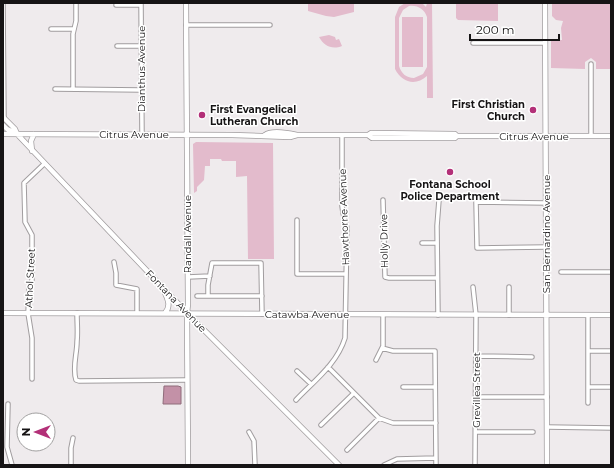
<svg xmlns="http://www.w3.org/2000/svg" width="614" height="468" font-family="Montserrat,sans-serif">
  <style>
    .green { fill: #e3bbcc; fill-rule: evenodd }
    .water { fill: #c391a7; stroke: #8f6c7b }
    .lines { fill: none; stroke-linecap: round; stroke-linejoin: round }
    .street-casing { stroke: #a19d9f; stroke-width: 5.5 }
    .secondary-casing { stroke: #a19d9f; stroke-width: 6 }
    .street { stroke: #fff; stroke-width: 3.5 }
    .secondary { stroke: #fff; stroke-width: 4.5 }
    .poi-dot { fill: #b33078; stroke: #fff; stroke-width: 1.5 }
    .labels { text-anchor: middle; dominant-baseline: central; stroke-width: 3; stroke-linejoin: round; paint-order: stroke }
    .street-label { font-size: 10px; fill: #161415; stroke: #fff }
    .poi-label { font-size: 10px; font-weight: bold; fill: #161415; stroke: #fff; text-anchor: end }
  </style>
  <rect width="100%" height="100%" fill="#efebed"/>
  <!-- green -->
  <path class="green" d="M308 3H354V12L334 17 326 16 308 11Z
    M405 3H422L426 7 427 3H432L433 98H427V76C416 86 402 83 395 69V17L399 7ZM409 6C418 5 424 9 427 17V67L423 74 414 78C406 78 401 73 399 66V18L403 10Z
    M456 3H498V21L458 20 456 18Z
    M552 3H611V69H596V62L591 58 585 62V69L551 68V39L562 40 561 28 563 21 556 20 552 16Z
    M402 17H423V67H402Z
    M329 35 335 37 336 40 339 39 342 46C332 50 324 46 319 37Z
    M196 142 273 143 274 259H248L247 176 236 177V161H222L221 159H210V166H205L204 180 197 187V191L194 193 193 144Z"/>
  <!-- water -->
  <path class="water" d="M164 386H178L181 387V404H163Z"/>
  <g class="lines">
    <!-- street casing -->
    <g class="street-casing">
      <path id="street" d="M3 3 4 118
        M141 3 142 134
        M116 5H141
        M186 25H270
        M51 29H74
        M473 43H545
        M117 46H141
        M591 64V136
        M55 89 141 90
        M73 89V34L76 21V3
        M383 200 385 277 389 278H437
        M546 203 476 202 477 248 546 247
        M297 220V274H346
        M422 243H437
        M114 262 116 273V285L137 289V313
        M561 272H611
        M188 277 210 276
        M473 287 476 315 475 465
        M509 287V315
        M197 296H262
        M208 296V285L212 263H261L262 314
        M77 313C77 323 78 332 77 342 77 354 72 368 76 380L79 381 186 380
        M438 315 437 226 439 200
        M588 315V403
        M382 348 393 351H435L436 465
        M588 351H611
        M476 356 532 357
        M376 360 383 346V315
        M328 367 379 418 393 423H436
        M297 371 311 384
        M32 379V338L28 313 29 289 32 280V235L25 222 24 183 44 164
        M403 387H435
        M588 387H611
        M476 397H547
        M296 400C314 381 337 364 345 338L347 228 343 213 342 206V136
        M8 404 7 447 12 465
        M321 425 354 393
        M547 427 611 428
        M249 432 254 441 255 465
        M476 432H533
        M347 450 379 418
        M71 465V448L73 438
        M384 465 397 459 436 458"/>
    </g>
    <!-- secondary casing -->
    <g class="secondary-casing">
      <path id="secondary" d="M186 3 188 304 187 313 188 465
        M545 3 547 465
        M3 117 15 129 17 134 187 313 339 465
        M3 125 7 129 15 133
        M3 134 232 135 290 137 297 135H368L371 133 455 134 457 136
        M265 135C272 130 288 133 297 135
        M368 135 372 138H455L457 136H611
        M32 151 31 141 34 134
        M165 293C168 300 171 306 165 313
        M3 313 611 315"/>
    </g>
    <!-- street -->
    <use href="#street" class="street"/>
    <!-- secondary -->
    <use href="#secondary" class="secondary"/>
  </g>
  <!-- markers -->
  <g class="poi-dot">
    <circle cx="533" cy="110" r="4"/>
    <circle cx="202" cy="115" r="4"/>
    <circle cx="450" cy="172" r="4"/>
  </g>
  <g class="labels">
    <!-- street labels -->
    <g class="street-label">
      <text transform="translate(141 69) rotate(-90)">Dianthus Avenue</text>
      <text x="134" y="134">Citrus Avenue</text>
      <text x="534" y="136">Citrus Avenue</text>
      <text transform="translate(344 217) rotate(-92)">Hawthorne Avenue</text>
      <text transform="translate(187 234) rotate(-90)">Randall Avenue</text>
      <text transform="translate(546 234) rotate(-90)">San Bernardino Avenue</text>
      <text transform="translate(384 241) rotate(-91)">Holly Drive</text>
      <text transform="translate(30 278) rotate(-87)">Athol Street</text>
      <text transform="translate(176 301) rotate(46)">Fontana Avenue</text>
      <text x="307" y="314">Catawba Avenue</text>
      <text transform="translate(476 390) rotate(-90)">Grevillea Street</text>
    </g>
    <!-- poi labels -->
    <g class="poi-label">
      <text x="525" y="104">First Christian<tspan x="525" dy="12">Church</tspan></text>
      <text x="210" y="109" text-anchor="start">First Evangelical<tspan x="210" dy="12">Lutheran Church</tspan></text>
      <text x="450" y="184" text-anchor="middle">Fontana School<tspan x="450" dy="12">Police Department</tspan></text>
    </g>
  </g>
  <!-- border -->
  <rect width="614" height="468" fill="none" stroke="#161415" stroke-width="8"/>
  <!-- north arrow -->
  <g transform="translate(36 432) rotate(270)"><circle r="19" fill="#ffffff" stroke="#a2a1a1"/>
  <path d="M0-3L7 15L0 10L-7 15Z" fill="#b33078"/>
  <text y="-6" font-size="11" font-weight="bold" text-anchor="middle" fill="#161415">N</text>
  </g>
  <!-- scale -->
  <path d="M470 34v6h89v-6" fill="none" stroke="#161415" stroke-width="2"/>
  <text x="476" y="34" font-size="12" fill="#161415" stroke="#ffffff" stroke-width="3" paint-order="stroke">200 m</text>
</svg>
